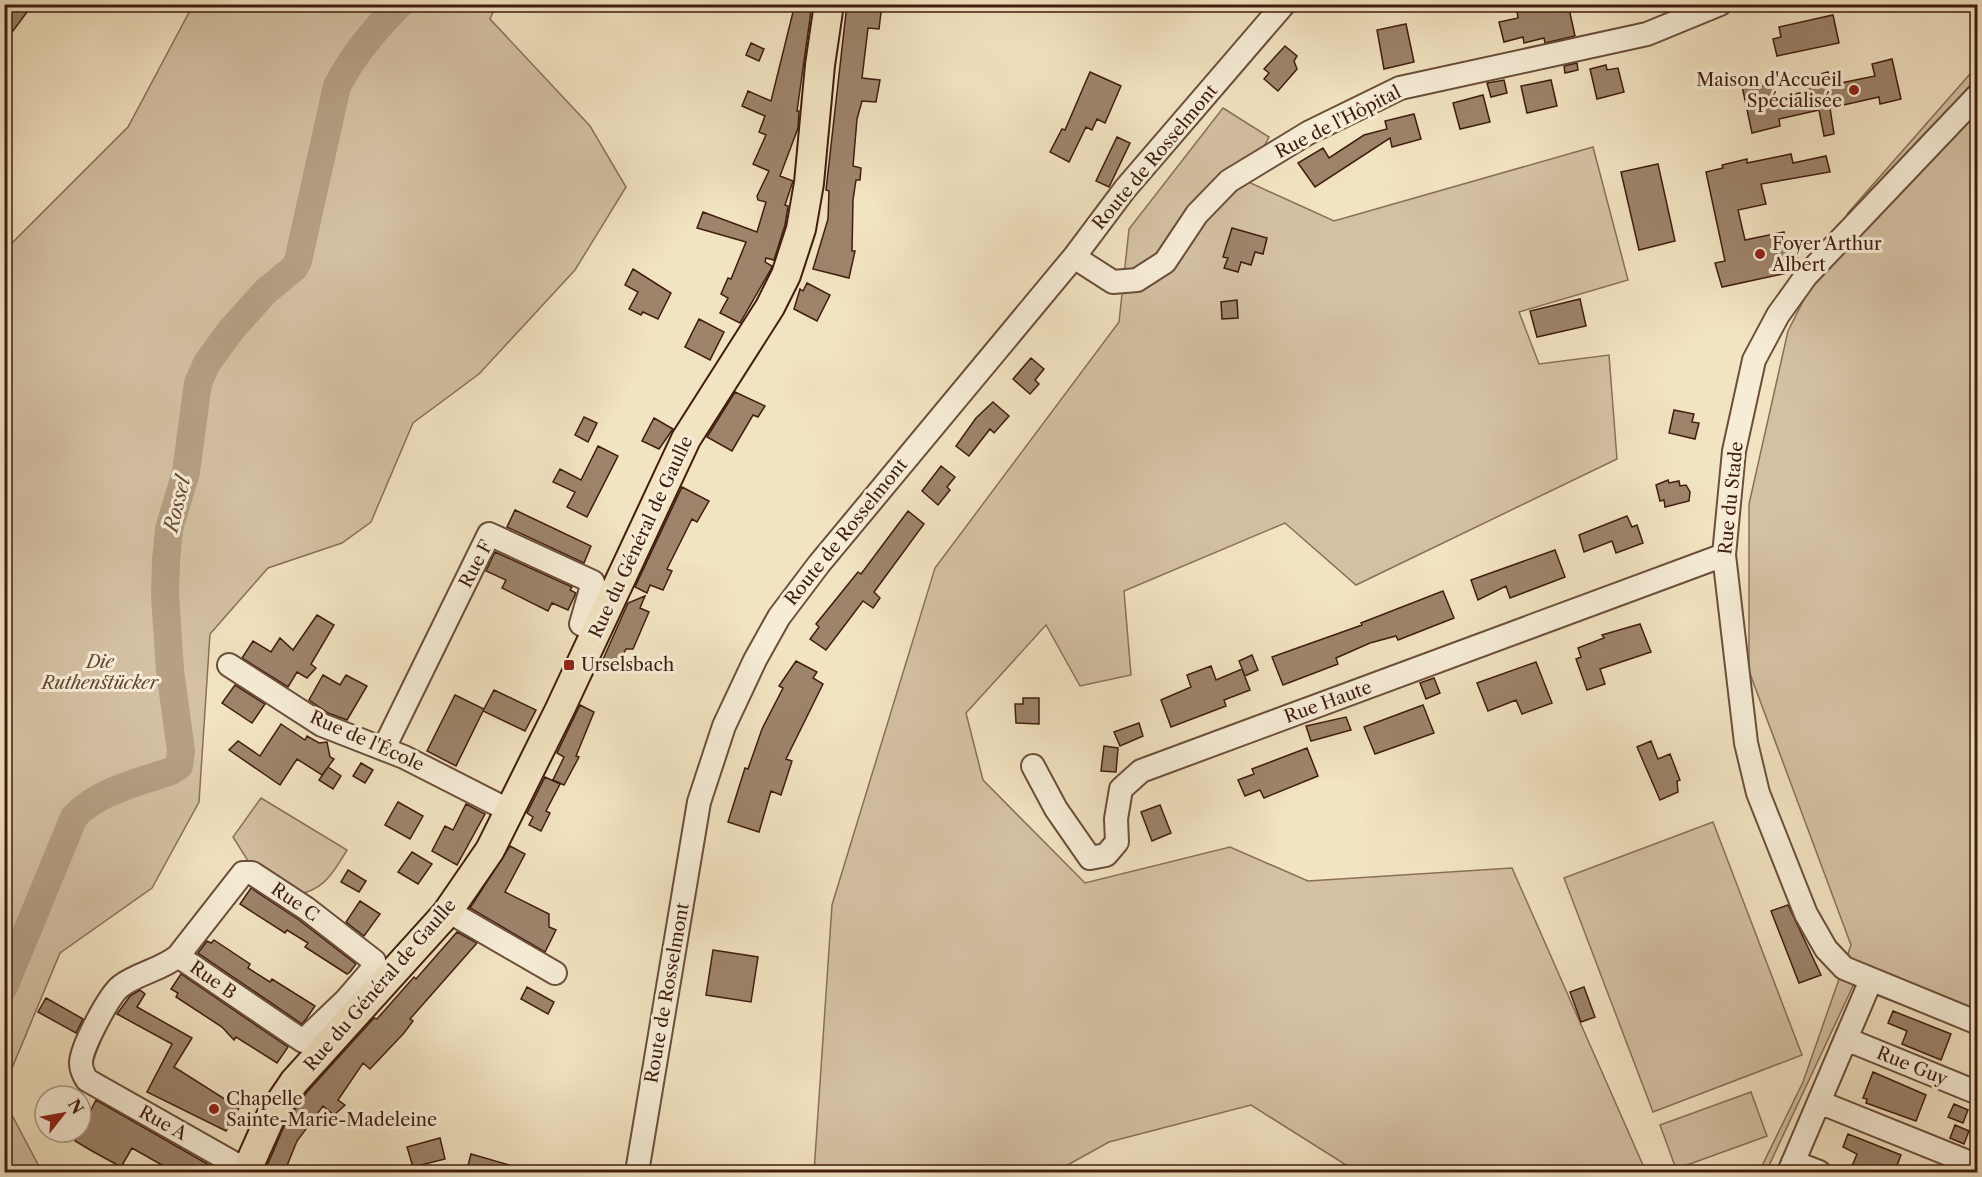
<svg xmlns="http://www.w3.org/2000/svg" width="1982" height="1177" font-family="'Libre Caslon Text',serif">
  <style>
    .green { fill: #d4c1a3; stroke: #8a6f58; stroke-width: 1.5 }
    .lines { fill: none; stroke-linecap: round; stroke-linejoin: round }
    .river { stroke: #b5a084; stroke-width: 28 }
    .building { fill: #9d846b; stroke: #401d0e; stroke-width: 1.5 }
    .minor-casing { stroke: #6c4e3b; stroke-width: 26 }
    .major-casing { stroke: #401d0e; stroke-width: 32 }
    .minor { stroke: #f7edd7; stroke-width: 22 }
    .major { stroke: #f2e3c1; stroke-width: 28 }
    .poi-dot { fill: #8f2418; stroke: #f7edd7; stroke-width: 2 }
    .labels { text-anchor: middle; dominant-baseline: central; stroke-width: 6; stroke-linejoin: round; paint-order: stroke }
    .poi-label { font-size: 18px; fill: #401d0e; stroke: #f7edd7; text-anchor: start }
    .street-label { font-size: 18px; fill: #401d0e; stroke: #f7edd7 }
    .park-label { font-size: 18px; font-style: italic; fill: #654633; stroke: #f7edd7 }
    .water-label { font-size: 20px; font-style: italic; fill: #694b37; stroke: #f7edd7 }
  </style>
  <rect width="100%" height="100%" fill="#f2e3c1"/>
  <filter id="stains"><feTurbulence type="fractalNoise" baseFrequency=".00333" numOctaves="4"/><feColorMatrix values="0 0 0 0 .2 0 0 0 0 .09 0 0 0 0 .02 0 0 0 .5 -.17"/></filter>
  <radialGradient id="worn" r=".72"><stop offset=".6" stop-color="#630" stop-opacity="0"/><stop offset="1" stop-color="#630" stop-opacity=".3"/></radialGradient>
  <!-- green -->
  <path class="green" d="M193 5H496L490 19 590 126 626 187 575 270 479 374 413 423 371 522 342 543 268 568 210 634 199 802 152 888 60 953 5 1085V254L8 247 128 127Z
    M1977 66V1034L1853 986 1766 1172H1759L1803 1082 1851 945 1749 671V504L1788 331 1848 213Z
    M1223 108 1269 137 1246 181 1334 221 1593 147 1628 280 1519 312 1539 364 1609 355 1617 459 1356 585 1285 523 1124 591 1131 675 1080 686 1046 625 966 713 983 780 1085 883 1230 847 1308 881 1512 868 1646 1172H1357L1251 1105 1109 1142 1055 1172H814L832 905 935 568 1119 322 1129 229Z
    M261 798 347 850C333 873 324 891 294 895L253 869 233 837Z
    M1713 822 1802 1055 1653 1112 1564 878Z
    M1751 1092 1767 1136 1676 1169 1660 1125Z
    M5 1102 42 1172H5Z"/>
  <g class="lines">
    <!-- river -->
    <path class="river" d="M4 987 74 817C100 790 137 783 171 771L179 766 181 751 170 670 165 595 166 560 169 529 186 472 198 383 207 363 231 330 265 292 294 268 298 261 337 86C354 54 374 30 400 4"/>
  </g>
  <!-- building -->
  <path class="building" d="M4 4H33L4 43Z
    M795 4H812L797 111H799L798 128 780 176 793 181 785 205 788 206 785 225 774 260 766 258 765 262 772 266 771 269 740 323 720 313 728 298 721 294 728 278 731 279 746 242 697 228 703 212 757 232 766 202 758 200 757 196 769 171 753 164 766 135 759 132 765 116 742 106 748 91 771 101Z
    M847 4H882L879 29 868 28 862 78 880 80 876 102 862 101 857 119 853 166 861 168 860 180H856L853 200 852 251H855L849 278 813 269 828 219 829 191 826 190Z
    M1542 4H1568L1575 36 1545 43 1544 38 1524 43 1523 37 1504 42 1499 22 1518 18 1517 11Z
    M1833 15 1839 43 1777 56 1773 39 1781 37 1779 27Z
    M1406 24 1414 62 1384 69 1377 30Z
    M751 43 764 49 759 61 746 55Z
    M1285 46 1297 56 1294 61 1297 69 1278 91 1264 79 1269 73 1264 69Z
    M1892 59 1901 99 1880 104 1879 97 1830 108 1834 134 1824 136 1819 110 1779 119 1780 126 1752 133 1741 81 1759 77 1761 86 1774 83 1778 98 1808 91 1805 78 1828 72 1831 85 1875 76 1872 64Z
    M1577 63 1578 70 1565 73 1564 66Z
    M1606 65 1607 70 1618 68 1624 92 1597 99 1590 69Z
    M1090 72 1121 86 1105 123 1097 119 1092 130 1086 127 1069 162 1050 152 1062 129 1065 130Z
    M1504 80 1507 93 1491 97 1487 83Z
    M1551 80 1557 106 1527 113 1521 86Z
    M1483 95 1490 122 1460 129 1453 103Z
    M1414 114 1421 139 1392 147 1390 138 1315 187 1298 163 1323 148 1329 158 1364 135 1387 129 1385 121Z
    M1117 137 1130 143 1109 187 1096 181Z
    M1791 154 1793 163 1826 156 1830 172 1761 184 1766 204 1738 210 1745 240 1784 232 1787 248 1795 247 1799 264 1792 267V272L1722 287 1715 263 1725 261 1706 172 1723 168 1722 165 1747 159V163Z
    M1658 164 1675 241 1639 250 1621 172Z
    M1232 228 1267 238 1263 254 1255 252 1251 265 1241 262 1238 272 1224 268 1228 258 1223 257Z
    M633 269 671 293 658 319 643 312 641 315 629 309 638 292 625 285Z
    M807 283 830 295 817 321 794 309 800 289 803 291Z
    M1580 299 1586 326 1537 337 1530 311Z
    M1237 300 1238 318 1222 319 1221 302Z
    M699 319 724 332 710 360 685 347Z
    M1031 358 1044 369 1035 380 1039 384 1030 394 1013 379Z
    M735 392 765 406 758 417 753 415 732 451 707 437Z
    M993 402 1009 416 994 433 990 429 969 456 956 446 976 418Z
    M1674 410 1694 414 1692 422 1699 423 1695 439 1669 433Z
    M584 417 597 423 588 442 575 435Z
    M654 418 673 429 659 449 642 441Z
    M598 446 618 456 587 517 567 507 575 492 553 482 560 469 581 480Z
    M941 466 955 477 947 487 950 490 938 505 922 491Z
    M1668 480 1669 483 1679 481 1680 486 1686 485 1690 492 1689 501 1665 507 1664 500 1660 501 1656 485Z
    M682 487 709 501 697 522 692 519 667 569 672 571 663 590 650 585 647 593 635 587Z
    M515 510 591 546 584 563 507 527Z
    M908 511 924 524 874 592 880 598 873 608 863 601 826 650 810 639 819 627 816 624 858 572 861 574Z
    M1627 516 1632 527 1637 525 1643 543 1616 553 1612 541 1584 552 1579 535Z
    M1555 550 1565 577 1510 598 1506 586 1478 600 1471 580Z
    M495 552 572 587 570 590 576 593 568 610 552 603 548 611 502 588 506 580 486 571Z
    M1443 591 1454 618 1398 640 1396 636 1370 643 1336 658 1338 664 1283 685 1272 657 1362 625 1361 623Z
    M645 596 640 608 649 612 633 649H626L614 672 600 666 628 603Z
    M317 615 334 625 311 664 316 668 307 678 297 672 288 687 242 658 253 641 271 652 280 638 293 650Z
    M1640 624 1651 652 1600 669 1605 684 1587 690 1576 659 1581 657 1578 648 1604 638 1602 635Z
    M1252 655 1258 670 1245 676 1239 661Z
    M796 661 817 672 813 678 823 684 786 759 792 761 781 795 771 791 759 832 728 822 745 768 748 769 762 729 783 688 779 686Z
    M1536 662 1552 703 1522 714 1516 700 1488 711 1477 683Z
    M1211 666 1216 680 1242 669 1250 690 1224 700 1226 706 1171 727 1161 700 1191 687 1187 675Z
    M323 675 340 685 346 675 367 686 347 720 328 713 309 700Z
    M1434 678 1440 693 1426 699 1420 683Z
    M235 685 265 704 252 723 222 703Z
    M494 690 536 710 525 731 483 711Z
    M455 695 484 709 456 766 427 751Z
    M1023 698H1039V724L1016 723 1015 704H1023Z
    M580 705 594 712 576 756 579 757 564 785 553 780 564 757 557 753Z
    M1423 705 1434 733 1375 754 1364 727Z
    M1346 717 1351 730 1311 741 1306 726Z
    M1139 723 1143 736 1120 746 1114 732Z
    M281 724 305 740 307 736 319 743 327 742 330 757 334 759 322 775 297 759 280 785 229 750 238 741 260 756Z
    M1651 741 1658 759 1670 754 1680 780 1677 781 1678 792 1660 800 1637 747Z
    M1104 746 1118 748 1116 772 1101 771Z
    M1307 748 1318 776 1264 798 1260 790 1245 796 1238 780 1254 774 1252 769Z
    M361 763 373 770 365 783 353 776Z
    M328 767 341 776 333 789 319 780Z
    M545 777 560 784 546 811 550 813 541 831 529 825 533 817 527 813Z
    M398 802 423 816 410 839 385 825Z
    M466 804 485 814 457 865 432 851 445 826 453 830Z
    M1160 805 1171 833 1152 841 1141 812Z
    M510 846 525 854 505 892 549 914V927L556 930 545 952 470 908Z
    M412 852 432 864 418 884 398 872Z
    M348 870 366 881 359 892 341 882Z
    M251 888 299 920 356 964 350 972 347 974 305 947 308 943 287 930 285 933 240 904Z
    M360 901 380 914 364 936 346 922Z
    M1788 905 1821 975 1799 983 1771 911Z
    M457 932 477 943 410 1019 413 1021 404 1033 370 1069 363 1063 338 1100 345 1105 334 1115 323 1106 297 1141 284 1173H264L285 1124 307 1092 374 1018 377 1019 414 977 416 979Z
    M214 940 250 964 248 968 270 982 272 979 315 1006 306 1019 302 1024 198 953 207 941 211 943Z
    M713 950 758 957 751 1002 706 995Z
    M181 974 288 1047 277 1063 236 1037 234 1040 222 1027 176 997 178 993 171 989Z
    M527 987 554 1002 548 1014 521 999Z
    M1584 987 1595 1017 1581 1022 1570 992Z
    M140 990 145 994 137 1007 192 1038 174 1067 239 1108 226 1131 147 1092 172 1044 117 1014 130 996Z
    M46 998 83 1019 76 1033 38 1012Z
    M1893 1011 1951 1034 1941 1060 1902 1044 1907 1031 1888 1023Z
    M1873 1072 1926 1095 1916 1121 1866 1103 1867 1099 1863 1098Z
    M96 1100 223 1173H176L132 1148 121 1167 92 1151 75 1141Z
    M1954 1104 1968 1110 1963 1123 1948 1117Z
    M1955 1125 1969 1131 1964 1144 1950 1138Z
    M1848 1134 1901 1155 1894 1173H1857L1859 1169 1852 1166 1857 1154 1843 1147Z
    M440 1138 445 1159 413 1167 407 1147Z
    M471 1154 523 1169V1173H466Z"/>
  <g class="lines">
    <!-- minor casing -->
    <g class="minor-casing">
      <path id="minor" d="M1978 95 1806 276 1778 315 1754 360 1734 451 1724 555 1746 743 1758 793 1806 914 1826 949 1844 968 1978 1023
        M1074 257 1113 282 1137 280 1165 262 1197 214 1229 181 1308 133 1400 88 1647 34 1720 4
        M229 665 322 725 404 757 510 811
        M384 748 489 534 593 582 581 624 596 631
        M1033 766 1056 809 1090 858 1106 855 1117 842 1116 819 1121 789 1141 771 1724 555
        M448 911 555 973
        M178 956 243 873H252L307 909 374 961 371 971 346 1000 356 1010
        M1846 1039 1978 1093
        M1819 1102 1978 1166
        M1793 1162 1819 1172
        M246 1170 87 1080C83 1074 81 1070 81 1063 81 1048 109 995 121 986 138 973 161 970 178 956L303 1041 346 1000
        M637 1172 699 802 724 726 755 660 779 617 819 564 1074 257 1125 189 1284 4
        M1789 1172 1871 980"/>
    </g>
    <!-- major casing -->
    <g class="major-casing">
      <path id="major" d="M246 1172 271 1116 294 1082 446 914 490 850 560 709 686 439 770 307 786 275 801 229 809 183 820 65 829 4"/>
    </g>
    <!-- minor -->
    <use href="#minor" class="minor"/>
    <!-- major -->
    <use href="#major" class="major"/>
  </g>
  <!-- markers -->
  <g class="poi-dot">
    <circle cx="1854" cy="90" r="6"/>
    <circle cx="1760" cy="254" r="6"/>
    <rect x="563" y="659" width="12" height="12" rx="3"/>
    <circle cx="214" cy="1109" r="6"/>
  </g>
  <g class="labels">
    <!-- poi labels -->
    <g class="poi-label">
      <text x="1842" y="80" text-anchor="end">Maison d'Accueil<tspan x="1842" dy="21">Spécialisée</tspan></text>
      <text x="1772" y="244">Foyer Arthur<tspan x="1772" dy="21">Albert</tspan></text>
      <text x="581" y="665">Urselsbach</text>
      <text x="226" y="1099">Chapelle<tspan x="226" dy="21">Sainte-Marie-Madeleine</tspan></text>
    </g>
    <!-- street labels -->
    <g class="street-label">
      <text transform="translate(1338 122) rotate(-27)">Rue de l'Hôpital</text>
      <text transform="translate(1155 157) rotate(-50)">Route de Rosselmont</text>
      <text transform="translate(1731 498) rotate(-84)">Rue du Stade</text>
      <text transform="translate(846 532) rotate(-51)">Route de Rosselmont</text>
      <text transform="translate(641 537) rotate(-65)">Rue du Général de Gaulle</text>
      <text transform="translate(476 564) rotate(-62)">Rue F</text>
      <text transform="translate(1328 702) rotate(-20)">Rue Haute</text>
      <text transform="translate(367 741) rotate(24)">Rue de l'École</text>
      <text transform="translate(295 902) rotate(35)">Rue C</text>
      <text transform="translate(213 980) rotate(35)">Rue B</text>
      <text transform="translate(380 985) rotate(-49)">Rue du Général de Gaulle</text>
      <text transform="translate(667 993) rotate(-80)">Route de Rosselmont</text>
      <text transform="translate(1912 1066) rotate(22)">Rue Guy</text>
      <text transform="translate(163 1123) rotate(29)">Rue A</text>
    </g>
    <!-- park labels -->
    <g class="park-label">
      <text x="100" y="662">Die<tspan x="100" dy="21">Ruthenstücker</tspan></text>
    </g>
    <!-- water labels -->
    <g class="water-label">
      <text transform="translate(177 504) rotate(-76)">Rossel</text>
    </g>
  </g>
  <!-- margin -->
  <rect width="1982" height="1177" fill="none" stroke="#f2e3c1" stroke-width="24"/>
  <rect x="6" y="6" width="1970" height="1165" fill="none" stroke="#401d0e" stroke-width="3"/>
  <rect x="12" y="12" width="1958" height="1153" fill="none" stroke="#401d0e" stroke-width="1.5"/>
  <!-- north arrow -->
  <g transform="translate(63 1114) rotate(59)"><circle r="28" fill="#f7edd7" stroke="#ae9a87" stroke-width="1.5"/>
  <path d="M0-4.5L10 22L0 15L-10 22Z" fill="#8f2418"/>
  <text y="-9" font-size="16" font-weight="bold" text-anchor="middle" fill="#401d0e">N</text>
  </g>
  <rect width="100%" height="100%" filter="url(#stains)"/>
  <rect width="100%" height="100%" fill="url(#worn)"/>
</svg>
